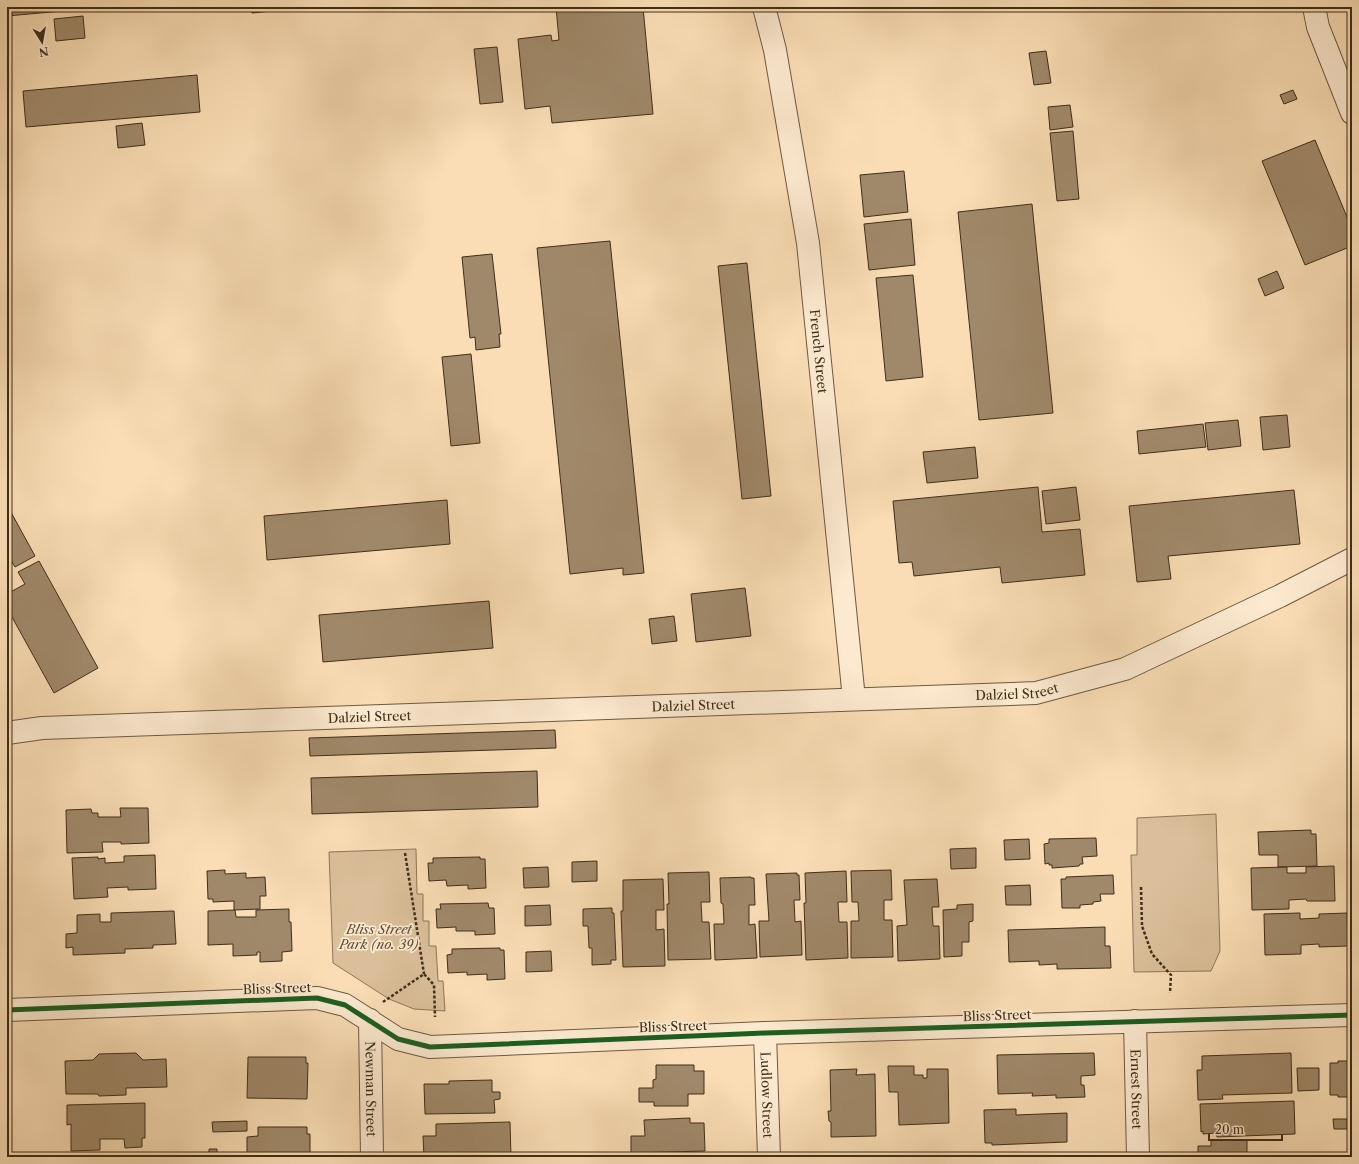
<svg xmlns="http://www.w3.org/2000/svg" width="1359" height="1164" font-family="'Libre Caslon Text',serif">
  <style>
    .green { fill: #dabf9a; stroke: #8c775a }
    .building { fill: #a0896a; stroke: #3f2f19 }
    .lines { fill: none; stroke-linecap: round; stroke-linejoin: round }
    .minor-casing { stroke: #6e5a40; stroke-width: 24 }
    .path { stroke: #3f2f19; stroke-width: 2.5; stroke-dasharray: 3 2; stroke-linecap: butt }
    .minor { stroke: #fce9cf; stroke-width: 22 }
    .cycleway-casing { stroke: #fce9cf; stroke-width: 8 }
    .cycleway { stroke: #1b5e20; stroke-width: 5 }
    .labels { text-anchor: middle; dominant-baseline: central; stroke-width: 3.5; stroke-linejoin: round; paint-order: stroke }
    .street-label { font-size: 13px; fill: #3f2f19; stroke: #fce9cf }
    .park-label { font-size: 13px; font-style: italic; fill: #5e4c33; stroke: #fce9cf }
  </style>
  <rect width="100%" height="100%" fill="#faddb5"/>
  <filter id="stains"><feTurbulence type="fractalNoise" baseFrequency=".005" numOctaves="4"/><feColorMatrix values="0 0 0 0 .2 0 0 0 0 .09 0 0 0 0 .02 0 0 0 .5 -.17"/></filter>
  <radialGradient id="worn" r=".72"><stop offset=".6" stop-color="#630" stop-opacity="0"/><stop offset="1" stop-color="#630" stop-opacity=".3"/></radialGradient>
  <!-- green -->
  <path class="green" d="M1216 814 1220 951 1211 971 1134 972 1131 855H1137V818Z
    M416 849 417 894H423V921H429V946H436L438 981H443L445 1011 414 1009 389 999 333 963 329 852Z"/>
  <!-- building -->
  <path class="building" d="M7 7H107L7 16Z
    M252 7H313L252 13Z
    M556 7H643L653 114 552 123 550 106 525 109 518 39 551 35 552 41 559 40Z
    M83 16 85 38 56 41 54 19Z
    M497 47 503 102 480 104 474 49Z
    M1046 51 1051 83 1034 85 1029 53Z
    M197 75 200 112 26 127 23 91Z
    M1293 90 1297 99 1284 104 1280 95Z
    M1070 105 1073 127 1050 130 1048 107Z
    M142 123 145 145 118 148 116 126Z
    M1073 131 1079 199 1057 201 1050 133Z
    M1315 140 1352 229V246L1305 265 1262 161Z
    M904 171 908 212 864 217 860 175Z
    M1032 204 1053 413 979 420 958 212Z
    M911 219 915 265 869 270 864 224Z
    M610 241 644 573 623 575V568L570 574 537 248Z
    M492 254 501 334H499L500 347 476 350 475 337 470 338 462 257Z
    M747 263 771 496 742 499 718 266Z
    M1277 271 1284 288 1265 296 1258 279Z
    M913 275 923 377 886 381 876 278Z
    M471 354 480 443 451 446 442 357Z
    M1287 415 1290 447 1263 450 1260 417Z
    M1238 420 1241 446 1208 450 1205 423Z
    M1203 424 1206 447 1139 454 1137 431Z
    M975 447 978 478 927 483 923 452Z
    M1038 487 1042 532 1080 529 1085 575 1002 583 1000 567 914 576 912 562 899 563 893 501Z
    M1076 487 1080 520 1046 524 1042 491Z
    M1294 490 1300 544 1168 556 1171 579 1137 582 1129 506Z
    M447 500 450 544 267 560 264 516Z
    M7 505 35 556 15 567 8 555 7 556Z
    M39 561 98 668 54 693 7 608V594L25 584 18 572Z
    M745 588 751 636 696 642 691 594Z
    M489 601 493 648 323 662 319 615Z
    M674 616 677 641 652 644 649 619Z
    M555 730 556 748 310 756 309 738Z
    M537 771 538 807 312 814 311 778Z
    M120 808H148L149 843 121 844V842H102L103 852 67 853 66 810 91 809 92 813H98V817H121Z
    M1311 830V834H1316L1317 866 1278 867V855H1259L1258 832Z
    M1096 838 1097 856 1082 857 1083 864H1080L1079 866 1052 868V865H1049V863L1045 864 1044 844 1049 843V839Z
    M1029 839 1030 859 1005 860 1004 840Z
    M976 848V868L951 869 950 849Z
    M155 855 156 889 128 890V887L107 888 108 897 74 899 72 858 98 857V859L105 858V863L124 862V856Z
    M480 857V859H485L486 888 468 889V885L447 886 446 880 429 881 428 863H433V858Z
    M597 861V881L572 882V862Z
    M1334 866 1335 901H1307L1306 899 1289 900V909L1252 910 1251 868 1287 867V873H1306V867Z
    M548 867 549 887 524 888 523 868Z
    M225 870V874L246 873V878L265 877 266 896H260V909L234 910V901L213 902V899H208L207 871Z
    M891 870 892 900H884V920H892L893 957 851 958V921H859L858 902H852L851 871Z
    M846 871 847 902H838L839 922H847L848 958 806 960 804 903H806L805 873Z
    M709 872 710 902H701L702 922H709L711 959 668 960 667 904H669L668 873Z
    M797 873V875H799L800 900H794L795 922 801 921 802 955 760 957 759 921H769L766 874Z
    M1113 875 1114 894H1100L1101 901 1093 902V904L1080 905V908H1062L1061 879H1066V877Z
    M751 877V878H754L755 905H749V925L755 924 757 958 715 960 714 924H724L723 904 721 903 720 878Z
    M663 879 664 910H656V930L664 929 665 966 623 967 621 911H623V880Z
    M937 879 939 907H932L933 926H939L940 959 898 961 897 926 907 925 904 880Z
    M1030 885 1031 905H1006L1005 886Z
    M488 903 489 908H494L495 934 475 935V931H456V927L437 928 436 909H441L440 904Z
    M973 904V921L969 922V942H962V956L944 957 943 910 957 909V905Z
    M550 905 551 925 525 926V906Z
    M612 908V913H614L616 960H611V964L592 965V948H589L588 926H583V909Z
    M289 909V922H291L292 951 282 952V961L260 962V952H257V955L233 956V944L208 945V911L235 910 236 917H256V910Z
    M174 911 176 944 153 945V948L125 949V953L73 955V947L66 948V934L77 933V915L100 914V922H111V913Z
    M1300 913V919L1319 918V914L1347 913 1348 946 1319 947V944L1301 945V954L1265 955 1264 914Z
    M1105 927V946H1110L1111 968 1057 969V964L1039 965V961L1009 962 1008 930Z
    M500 948V950H504L505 979 487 980V974L467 975V972L448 973 447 955 452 954V949Z
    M551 951 552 971 526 972V952Z
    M136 1053 143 1060 166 1059 167 1087 126 1088V1095L99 1096 98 1094H66L65 1061 93 1060 99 1054Z
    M1094 1053 1095 1075 1081 1076V1085H1084L1085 1097 1056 1098V1095L1032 1096 1033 1093 998 1094 997 1055Z
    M1291 1053 1292 1093 1222 1095 1223 1099 1198 1100 1197 1070H1202V1056Z
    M248 1057H306V1063H308L307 1099 247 1098Z
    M1338 1061H1352V1097H1338V1095H1330V1063H1338Z
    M656 1065H694V1071H704V1094H688V1106H654V1102H639V1088H653V1080L656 1079Z
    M888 1066H914V1075H923V1078H927V1069H948L949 1123 899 1125 898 1092H889Z
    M1297 1068H1319V1090L1298 1091Z
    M857 1069 856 1075 875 1074 876 1136 831 1137V1122L829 1121 828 1111H831L830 1070Z
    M492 1080V1092H500V1099L494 1100 495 1113 425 1114 424 1084H449V1081Z
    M1294 1101 1295 1134 1217 1137 1216 1133 1203 1134V1131L1201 1132 1200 1104Z
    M145 1103V1138H142V1147L125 1148 124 1139H100V1150L71 1151V1124L67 1125V1105Z
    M1016 1109V1115L1067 1113V1142L992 1145V1143H985L984 1110Z
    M690 1118V1123H704L705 1151 631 1153V1136H645L644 1120Z
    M1333 1119H1347V1129H1334Z
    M247 1121V1131L213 1132 212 1122Z
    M510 1122 511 1157H424L423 1136H436V1124Z
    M258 1127H307V1134H310V1156L296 1157H247V1137L258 1136Z
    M1211 1140H1247V1157H1198V1146H1211Z
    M209 1149H217V1157H209Z"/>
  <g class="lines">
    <!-- minor casing -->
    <g class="minor-casing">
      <g id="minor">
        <path id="s1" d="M764 7 775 50 808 243 854 699"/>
        <path d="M1314 7 1318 27 1352 113"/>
        <path id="s2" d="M7 733 42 728 1036 693 1125 669 1280 596 1352 559"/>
        <path d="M7 1010 317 998 345 1005 398 1039 430 1047 765 1033 1352 1015"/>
        <path id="s3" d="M370 1020 372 1157"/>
        <path id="s4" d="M1135 1021 1138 1157"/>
        <path id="s5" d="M765 1033 769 1157"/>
      </g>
    </g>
    <!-- path -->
    <path class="path" d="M405 853 424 974
      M1141 887 1142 926 1152 954 1171 975 1170 993
      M383 1002 424 974 434 985 435 1017"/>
    <!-- minor -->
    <use href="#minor" class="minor"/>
    <!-- cycleway casing -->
    <g class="cycleway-casing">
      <path id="cycleway" d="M7 1010 317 998 345 1005 398 1039 430 1047 765 1033 1352 1015"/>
    </g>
    <!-- cycleway -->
    <use href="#cycleway" class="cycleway"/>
  </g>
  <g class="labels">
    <!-- street labels -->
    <g class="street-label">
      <text stroke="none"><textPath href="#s1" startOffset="349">French Street</textPath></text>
      <text stroke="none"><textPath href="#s2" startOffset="1011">Dalziel Street</textPath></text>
      <text stroke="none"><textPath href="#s2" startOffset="687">Dalziel Street</textPath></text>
      <text stroke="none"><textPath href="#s2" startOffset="363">Dalziel Street</textPath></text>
      <text transform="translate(277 988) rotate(-2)">Bliss Street</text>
      <text transform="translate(997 1015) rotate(-2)">Bliss Street</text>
      <text transform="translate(673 1026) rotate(-2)">Bliss Street</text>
      <text stroke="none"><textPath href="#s3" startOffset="69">Newman Street</textPath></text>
      <text stroke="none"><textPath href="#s4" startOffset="68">Ernest Street</textPath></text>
      <text stroke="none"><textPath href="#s5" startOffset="62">Ludlow Street</textPath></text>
    </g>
    <!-- park labels -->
    <g class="park-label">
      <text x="379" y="929">Bliss Street<tspan x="379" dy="15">Park (no. 39)</tspan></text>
    </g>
  </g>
  <!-- margin -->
  <rect width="1359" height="1164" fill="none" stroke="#faddb5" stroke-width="24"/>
  <rect x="8" y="8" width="1343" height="1148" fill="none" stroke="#3f2f19" stroke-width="2"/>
  <rect x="12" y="12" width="1335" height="1140" fill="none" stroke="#3f2f19"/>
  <!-- north arrow -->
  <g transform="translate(42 42) rotate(169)" stroke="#fce9cf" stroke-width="3" paint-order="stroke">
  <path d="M0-3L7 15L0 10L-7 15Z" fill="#3f2f19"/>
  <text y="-6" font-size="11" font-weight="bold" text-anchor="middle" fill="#3f2f19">N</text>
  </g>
  <!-- scale -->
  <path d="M1209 1134v6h73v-6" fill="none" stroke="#3f2f19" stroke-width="2"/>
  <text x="1215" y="1134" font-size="12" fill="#3f2f19" stroke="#fce9cf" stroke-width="3" paint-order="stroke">20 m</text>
  <rect width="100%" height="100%" filter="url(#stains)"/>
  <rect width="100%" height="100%" fill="url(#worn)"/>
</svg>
